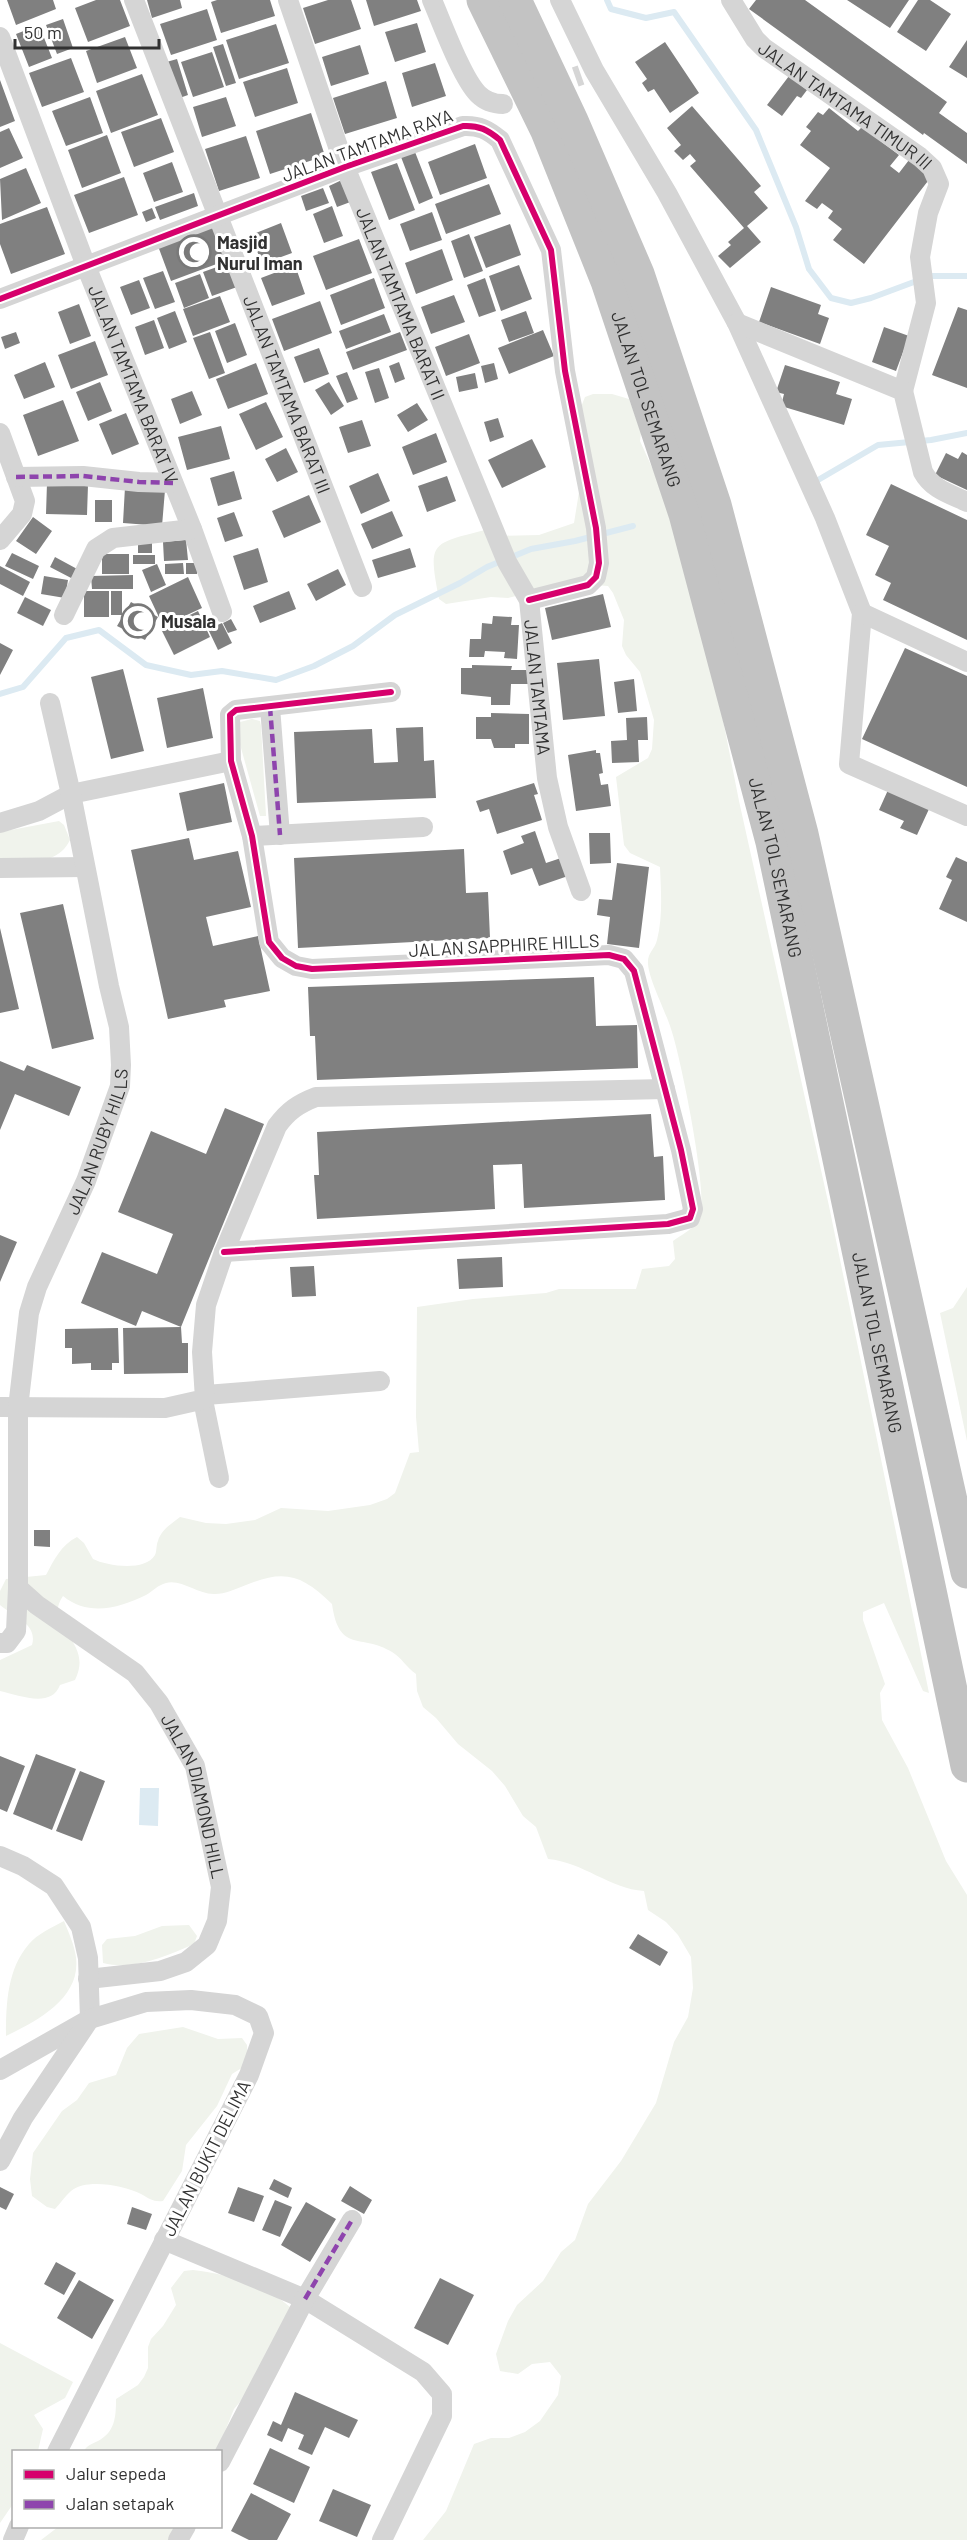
<svg xmlns="http://www.w3.org/2000/svg" width="967" height="2540" font-family="Barlow,sans-serif">
  <style>
    .green { fill: #f0f3ec }
    .water { fill: #dceaf2 }
    .lines { fill: none; stroke-linecap: round; stroke-linejoin: round }
    .stream { stroke: #dceaf2; stroke-width: 6 }
    .building { fill: #808080 }
    .minor-tunnel { stroke: #d6d6d6; stroke-width: 20; stroke-dasharray: 20 10; stroke-linecap: butt }
    .minor { stroke: #d5d5d5; stroke-width: 20 }
    .motorway { stroke: #c3c3c3; stroke-width: 33 }
    .quiet { stroke: #8e44ad; stroke-width: 4.5; stroke-dasharray: 9 4.5; stroke-linecap: butt }
    .cycleway-casing { stroke: #fff; stroke-width: 10 }
    .cycleway { stroke: #d6006c; stroke-width: 6 }
    .labels { text-anchor: middle; dominant-baseline: central; stroke-width: 6; stroke-linejoin: round; paint-order: stroke }
    .street-label { font-size: 18px; fill: #313131; stroke: #fff }
    .poi-label { font-size: 18px; font-weight: bold; fill: #313131; stroke: #fff; text-anchor: start }
  </style>
  <rect width="100%" height="100%" fill="#fff"/>
  <!-- green -->
  <path class="green" d="M593 394H612L629 399 641 432 640 441 665 496 723 720 739 801 829 1206 929 1693 923 1691 884 1603 863 1612V1620L885 1684 880 1693 882 1720 908 1768 946 1861 967 1895V2540H423L446 2511 474 2444 491 2438H509L525 2432 540 2421 558 2395 561 2376 550 2362 532 2364 518 2374 500 2371 496 2354 508 2321 517 2305 543 2281 561 2252 575 2240 588 2204 621 2161 656 2103 674 2042 688 2017 693 1988 691 1957 678 1935 666 1922 648 1910 644 1891C610 1889 583 1862 548 1859L536 1827 523 1816 505 1786 492 1771 458 1744 436 1718 423 1707 417 1691 416 1674C407 1668 401 1657 392 1652 361 1633 339 1654 332 1604 302 1575 285 1569 246 1585 236 1589 225 1594 215 1594 198 1595 182 1579 166 1583 158 1585 153 1591 146 1595 119 1608 89 1617 63 1596 41 1628 95 1640 75 1680L60 1685C51 1709 19 1695 0 1691V1660L32 1645C38 1624 14 1617 0 1605V1591L6 1579 46 1575C54 1560 61 1545 77 1537L84 1543 93 1559C107 1566 145 1572 155 1555 157 1551 156 1545 158 1541 161 1530 171 1524 180 1517L206 1523 226 1524 255 1520 281 1508 328 1511 370 1505 387 1499 395 1493 410 1453 419 1452 416 1417 417 1307 473 1299 546 1293 559 1289H636L642 1269 669 1266 675 1259 673 1241C681 1235 693 1229 699 1221 711 1203 680 1054 671 1029 666 1012 649 980 648 964 647 953 655 949 657 940 663 916 661 892 660 867L630 853 624 845 616 777 648 758 652 749 654 720 640 672 626 655 622 646 624 620 613 593 608 586 567 583 508 598 491 597 446 604 439 599C428 542 430 544 485 530L492 536 539 535 574 523 579 492V412L585 397Z
    M252 719 260 721 261 726 266 816H260L236 730 240 722Z
    M59 821 64 825 70 840C57 867 26 860 0 861V832Z
    M967 1287V1441L940 1313 953 1308Z
    M64 1921C68 1931 73 1942 75 1952 85 1996 39 2020 6 2036 6 2005 7 1969 29 1944 37 1934 53 1927 64 1921Z
    M189 1925 197 1936 194 1944C166 1956 134 1971 103 1963L102 1945 107 1939 135 1936 162 1926Z
    M183 2027 218 2039 242 2038 247 2045 248 2064 232 2074 217 2106 186 2145 182 2171 163 2201C153 2202 150 2199 141 2194 124 2186 87 2178 71 2191 65 2196 60 2204 55 2209L47 2207 32 2196 30 2179 33 2153 62 2111 77 2100 89 2083 116 2075 127 2048 139 2034Z
    M193 2270C226 2274 264 2284 290 2307V2316L245 2396 234 2409 217 2451 83 2452C87 2445 92 2444 98 2441 115 2432 116 2417 116 2399L138 2385 144 2377 148 2368V2347L151 2339 163 2326 176 2305 171 2288 184 2271Z
    M0 2343 73 2382 65 2398 34 2415 43 2429 38 2451 14 2452 13 2504 0 2523Z
    M58 2527H176L171 2540H41Z"/>
  <!-- water -->
  <path class="water" d="M140 1788H159L158 1826 139 1825Z"/>
  <g class="lines">
    <!-- stream -->
    <path class="stream" d="M607 0 611 9 646 18 674 12 756 130 796 227 809 269 831 298 851 303 871 298 930 276H967
      M818 480 878 445 931 440 967 433
      M0 694 23 687 66 638 99 630 146 665 191 675 222 671 276 680 314 666 353 646 395 615 460 583 487 567 531 549 575 541 633 526"/>
  </g>
  <!-- building -->
  <path class="building" d="M7 0H53L56 9 16 25Z
    M96 0H120L130 26 88 42 75 8Z
    M147 0H180L182 8 152 18Z
    M217 0H270L275 16 221 33 211 2Z
    M328 0H351L361 29 315 44 303 8Z
    M366 0H417L421 11 374 26Z
    M756 0H805L947 102 939 113 967 133V164L924 133 923 135 749 9Z
    M847 0H909L890 28Z
    M918 0H930L951 14 926 51 897 32Z
    M207 9 217 40 171 55 160 24Z
    M63 19 73 48 57 54 46 25Z
    M417 23 426 52 395 62 385 32Z
    M276 24 289 63 239 79 226 40Z
    M39 25 52 58 29 67 16 34Z
    M125 37 137 68 97 83 86 51Z
    M967 40V78L949 67Z
    M665 42 699 93 670 113 654 89 648 92 642 83 647 79 635 62Z
    M223 44 236 83 226 86 213 47Z
    M360 45 369 74 331 86 322 57Z
    M212 52 224 87 193 97 181 62Z
    M71 58 84 92 42 107 29 73Z
    M177 59 188 95 174 100 163 63Z
    M435 63 446 96 412 107 402 73Z
    M287 68 298 103 255 117 243 82Z
    M142 74 158 115 111 133 96 91Z
    M789 76 807 90 801 98 797 96 782 116 767 105Z
    M0 80 15 121 0 127Z
    M386 81 397 118 345 134 333 98Z
    M90 97 103 133 66 146 52 111Z
    M226 97 236 126 202 137 193 107Z
    M692 106 761 186 754 192 768 208 747 226 761 242 730 268 718 256 731 245 728 242 744 228 690 166 696 161 690 154 683 160 674 151 681 145 667 128Z
    M829 108 858 131 862 127 899 155 890 166 899 173 909 160 931 177 864 264 833 240 842 229 828 218 833 211 822 203 817 209 805 201 830 168 800 145 811 131 806 127 818 112 823 115Z
    M311 113 325 156 270 174 256 131Z
    M161 118 174 152 134 167 121 132Z
    M9 128 23 158 0 168V132Z
    M107 135 121 173 82 188 68 150Z
    M246 136 260 178 219 191 205 149Z
    M475 144 487 178 440 195 428 162Z
    M415 152 433 198 419 204 401 157Z
    M172 162 183 192 154 202 143 173Z
    M397 163 415 210 389 220 371 172Z
    M26 168 41 203 2 220 0 179Z
    M124 177 138 215 89 233 74 195Z
    M344 179 353 201 337 207 329 186Z
    M489 184 501 214 446 234 435 204Z
    M323 188 329 203 306 211 301 196Z
    M194 193 198 206 160 220 155 207Z
    M332 206 343 236 324 243 313 214Z
    M47 207 65 254 11 274 0 244V224Z
    M152 208 156 218 146 222 142 212Z
    M432 212 442 240 410 251 400 224Z
    M281 223 292 253 262 264 251 235Z
    M217 224 230 259 171 281 158 246Z
    M510 224 521 255 486 268 474 237Z
    M469 234 483 271 464 278 451 241Z
    M359 239 372 273 326 290 313 256Z
    M442 249 453 280 416 294 405 263Z
    M228 263 237 287 212 296 203 272Z
    M295 265 305 294 272 306 261 278Z
    M519 265 532 299 501 311 489 276Z
    M163 271 175 302 155 309 143 278Z
    M200 274 209 298 184 308 175 283Z
    M374 278 385 308 341 325 330 295Z
    M485 278 496 311 479 317 467 285Z
    M139 280 150 308 131 315 120 287Z
    M771 287 821 305 818 314 829 318 820 344 759 322Z
    M454 295 465 322 431 334 421 307Z
    M220 296 230 322 193 336 183 309Z
    M320 301 332 333 284 351 272 319Z
    M79 304 91 336 70 344 58 312Z
    M958 307 967 310V388L932 375Z
    M175 311 187 342 169 349 157 318Z
    M526 311 534 333 509 342 501 320Z
    M384 314 391 332 346 349 339 331Z
    M154 320 164 348 145 355 135 327Z
    M235 323 247 355 227 363 215 331Z
    M884 327 909 336 896 371 872 362Z
    M543 330 554 356 509 374 498 348Z
    M16 332 20 343 5 349 1 337Z
    M210 332 225 373 209 379 193 338Z
    M400 332 407 350 353 370 346 352Z
    M469 334 480 363 446 376 435 347Z
    M95 341 108 375 71 389 58 355Z
    M319 348 329 374 304 383 294 357Z
    M45 362 55 387 24 399 14 375Z
    M399 362 405 379 395 383 389 366Z
    M256 363 268 394 228 409 216 379Z
    M494 363 498 379 485 383 481 366Z
    M785 365 840 382 836 394 852 399 844 425 781 406 784 394 776 392Z
    M379 368 389 398 375 403 365 372Z
    M347 372 358 399 347 403 336 376Z
    M475 373 478 388 459 392 456 377Z
    M100 382 112 411 88 421 76 392Z
    M329 382 344 406 331 415 315 390Z
    M192 391 202 415 180 424 171 399Z
    M63 400 79 441 38 456 23 415Z
    M266 402 283 437 256 450 239 414Z
    M417 403 428 420 408 432 397 415Z
    M126 413 139 444 112 455 99 424Z
    M498 418 504 437 490 442 484 422Z
    M362 420 371 446 348 453 339 427Z
    M221 426 230 459 187 470 178 437Z
    M436 433 447 462 413 475 402 447Z
    M532 439 546 467 502 488 488 460Z
    M286 448 298 472 277 482 265 459Z
    M962 452 967 455V490L935 475 946 453 958 459Z
    M234 471 242 499 218 506 210 478Z
    M378 473 390 501 361 514 349 486Z
    M447 476 456 501 427 512 418 486Z
    M47 483 88 485 87 515 46 514Z
    M891 484 967 520V640L883 600 891 583 875 575 889 546 866 535Z
    M125 487 165 490 162 526 123 523Z
    M309 495 321 522 284 538 272 511Z
    M95 500H112V522H95Z
    M392 511 403 536 372 549 361 524Z
    M234 512 243 536 225 542 217 518Z
    M33 517 52 531 36 554 16 541Z
    M152 539V553H138V540Z
    M186 540 188 560 164 561 163 542Z
    M258 548 268 582 244 590 233 556Z
    M410 548 416 567 378 578 372 560Z
    M12 553 39 566 33 579 5 566Z
    M102 554H129V574H102Z
    M133 555H155V564H133Z
    M55 557 79 570 73 579 50 567Z
    M183 563 184 574H165V564Z
    M186 563H197V574H186Z
    M157 564 166 585 151 592 142 570Z
    M0 566 30 582 23 596 0 584Z
    M338 569 346 585 316 601 307 584Z
    M133 575V589H92L91 576Z
    M44 576 68 580 65 598 41 594Z
    M188 577 202 608 163 626 149 596Z
    M84 591H109V617H84Z
    M111 591H122V615H111Z
    M289 591 296 609 260 623 253 606Z
    M603 594 611 627 552 640 545 608Z
    M25 597 51 610 43 626 17 613Z
    M131 602 158 617 145 640 117 626Z
    M198 611 210 637 174 655 161 629Z
    M493 616 512 617 511 625H519L517 659 504 658 505 652 485 651 484 657H469L470 639H481L482 623 492 624Z
    M231 619 237 630 228 633 223 623Z
    M222 623 232 643 218 650 208 629Z
    M0 643 13 650 0 675Z
    M905 648 967 676V787L862 739Z
    M599 659 605 716 563 720 557 663Z
    M472 665 512 666 511 670H530V684H511L510 705H491V697L461 694V668H472Z
    M123 669 144 751 111 759 91 677Z
    M634 679 637 711 618 713 614 682Z
    M203 688 213 738 167 748 157 698Z
    M491 713 529 714V744H515V748H494L491 739H476V717H491Z
    M647 717 648 740H638L639 762 612 763 611 741 627 740 626 718Z
    M423 727 424 761 434 760 436 798 297 803 294 732 372 729 374 763 398 762 396 728Z
    M596 750V753H600L603 773 599 774 601 785 608 784 611 806 576 811 568 755Z
    M224 783 232 822 187 831 179 793Z
    M534 783 538 794 534 795 542 820 497 834 489 809 480 812 476 801Z
    M888 790 929 809 917 835 900 828 904 821 879 810Z
    M535 831 546 863 561 858 568 876 539 886 532 868 511 875 503 851 524 843 521 836Z
    M589 833H610L611 863 590 864Z
    M189 838 194 860 238 851 251 907 206 917 213 946 258 936 270 991 224 1000 226 1007 168 1019 131 850Z
    M464 849 466 893 488 892 490 938 298 948 294 858Z
    M956 857 967 862V922L939 909 952 880 946 877Z
    M617 863 649 867 639 948 607 944 610 917 597 915 599 899 612 900Z
    M63 904 94 1039 52 1049 20 913Z
    M0 928 19 1009 0 1013Z
    M594 977 596 1026 637 1025 638 1068 317 1080 315 1036H310L308 987Z
    M0 1061 24 1071 27 1065 81 1087 69 1116 15 1094 0 1130Z
    M225 1108 264 1124 181 1327 182 1343H188V1373L124 1374 123 1328 181 1327 142 1311 136 1326 81 1303 102 1252 157 1274 173 1234 118 1212 151 1131 206 1154Z
    M651 1114 654 1157 663 1156 665 1200 524 1208 522 1164 493 1165 495 1209 317 1219 314 1175H319L317 1132Z
    M0 1235 17 1242 0 1282Z
    M502 1257 503 1287 459 1289 457 1259Z
    M314 1266 316 1296 292 1297 290 1267Z
    M118 1328 119 1363H112V1370H91V1363L72 1364V1348H65V1329Z
    M34 1530H50V1547L34 1546Z
    M36 1754 76 1769 52 1830 13 1814Z
    M0 1756 25 1766 7 1812 0 1809Z
    M80 1771 105 1781 82 1841 56 1831Z
    M638 1934 668 1952 660 1966 629 1948Z
    M274 2179 292 2188 288 2198 269 2189Z
    M350 2186 372 2200 364 2214 341 2201Z
    M0 2187 14 2194 6 2210 0 2207Z
    M238 2187 264 2196 254 2222 228 2213Z
    M275 2200 292 2207 280 2237 262 2230Z
    M306 2202 336 2219 310 2262 281 2245Z
    M132 2207 152 2214 146 2230 127 2224Z
    M56 2262 76 2273 64 2295 44 2284Z
    M440 2278 474 2295 448 2345 414 2328Z
    M79 2280 114 2300 92 2339 57 2318Z
    M295 2392 358 2420 349 2438 325 2427 312 2455 298 2449 304 2435 288 2428 282 2442 267 2435 273 2421 281 2425Z
    M270 2448 310 2467 294 2503 253 2484Z
    M333 2489 371 2505 357 2537 319 2521Z
    M251 2493 291 2514 277 2540H249L231 2531Z"/>
  <g class="lines">
    <!-- minor-tunnel -->
    <path class="minor-tunnel" d="M547 87 581 75"/>
    <!-- minor -->
    <g class="minor">
      <path id="s1" d="M134 0 362 587"/>
      <path id="s2" d="M288 0 345 167 507 562 529 600 547 778 558 827 581 891"/>
      <path d="M432 0C442 23 462 78 478 94 485 101 493 104 503 104"/>
      <path d="M560 0 594 70 667 193 737 323 825 518 862 613 849 764 967 816"/>
      <path id="s3" d="M731 0 755 39 764 48 920 157 932 168 939 184 928 213 920 257 926 303 903 391"/>
      <path id="s4" d="M0 37 86 266 192 529 222 612"/>
      <path d="M0 299 345 167 463 126C479 125 488 130 500 140L551 250 565 371 596 528 599 563 596 577 588 585 529 600"/>
      <path d="M737 323 903 391 923 472C932 489 950 494 967 502"/>
      <path d="M0 433 25 501 22 514 0 540"/>
      <path d="M16 477 83 476 139 482 173 483"/>
      <path d="M862 613 967 662"/>
      <path d="M64 615 96 549 113 538 192 529"/>
      <path d="M270 707 280 835"/>
      <path d="M0 823 39 811 71 794 231 761"/>
      <path d="M252 836 423 827"/>
      <path d="M0 868 85 867"/>
      <path d="M224 1252 668 1224 690 1218 693 1209 681 1150 634 971 624 959 609 955 312 969 296 966 282 958 269 942 252 836 231 761 230 715 236 710 391 692"/>
      <path d="M206 1395 380 1381"/>
      <path d="M203 1400 219 1478"/>
      <path d="M0 1407 165 1408 205 1399 202 1352 206 1305 224 1252 277 1126C288 1111 298 1104 316 1097L665 1089"/>
      <path id="s5" d="M18 1588 37 1605 135 1673 159 1703 195 1766 221 1887 217 1921 207 1945 186 1962 160 1971 88 1979"/>
      <path id="s6" d="M0 1643H7L16 1631 18 1588V1408L29 1313 37 1287 86 1181 120 1086 121 1065 119 1027 109 986 71 794 50 703"/>
      <path d="M0 1856 23 1866 54 1886 81 1927 88 1958 90 2019"/>
      <path d="M0 2070 90 2019 146 2002 191 2000 235 2005 258 2016 264 2033 249 2075 57 2452"/>
      <path d="M0 2161 23 2118 87 2023"/>
      <path d="M164 2240 305 2299 423 2372 442 2394V2416L382 2540"/>
      <path d="M220 2462 305 2299 352 2220"/>
      <path d="M13 2540 19 2526"/>
      <path d="M178 2540 186 2526"/>
    </g>
    <!-- motorway -->
    <g class="motorway">
      <path id="s7" d="M483 0 547 131 607 281 685 514 772 842 967 1766"/>
      <path d="M515 0 572 121 638 274 715 505 802 834 967 1572"/>
    </g>
    <!-- quiet -->
    <path class="quiet" d="M16 477 83 476 139 482 173 483
      M270 707 280 835
      M305 2299 352 2220"/>
    <!-- cycleway casing -->
    <g class="cycleway-casing">
      <path id="cycleway" d="M0 299 345 167 463 126C479 125 488 130 500 140L551 250 565 371 596 528 599 563 596 577 588 585 529 600
        M224 1252 668 1224 690 1218 693 1209 681 1150 634 971 624 959 609 955 312 969 296 966 282 958 269 942 252 836 231 761 230 715 236 710 391 692"/>
    </g>
    <!-- cycleway -->
    <use href="#cycleway" class="cycleway"/>
  </g>
  <!-- icons -->
  <defs>
    <g id="mosque-ring" transform="scale(1.725)"><circle r="9.5" fill="#fff" stroke="#797979" stroke-width="1.5"/><path d="M3.5-4.9A6 6 0 1 0 3.5 4.9A5 5 0 1 1 3.5-4.9Z" fill="#797979"/></g>
  </defs>
  <g fill-rule="evenodd">
    <use href="#mosque-ring" x="194" y="252"/>
    <use href="#mosque-ring" x="138" y="621"/>
  </g>
  <g class="labels">
    <!-- street labels -->
    <g class="street-label">
      <text stroke="none"><textPath href="#s3" startOffset="158">JALAN TAMTAMA TIMUR III</textPath></text>
      <text transform="translate(367 145) rotate(-20)">JALAN TAMTAMA RAYA</text>
      <text stroke="none"><textPath href="#s2" startOffset="324">JALAN TAMTAMA BARAT II</textPath></text>
      <text stroke="none"><textPath href="#s4" startOffset="372">JALAN TAMTAMA BARAT IV</textPath></text>
      <text stroke="none"><textPath href="#s1" startOffset="423">JALAN TAMTAMA BARAT III</textPath></text>
      <text stroke="none"><textPath href="#s7" startOffset="432">JALAN TOL SEMARANG</textPath></text>
      <text stroke="none"><textPath href="#s2" startOffset="735">JALAN TAMTAMA</textPath></text>
      <text stroke="none"><textPath href="#s7" startOffset="918">JALAN TOL SEMARANG</textPath></text>
      <text transform="translate(504 945) rotate(-3)">JALAN SAPPHIRE HILLS</text>
      <text stroke="none"><textPath href="#s6" startOffset="526">JALAN RUBY HILLS</textPath></text>
      <text stroke="none"><textPath href="#s7" startOffset="1404">JALAN TOL SEMARANG</textPath></text>
      <text stroke="none"><textPath href="#s5" startOffset="284">JALAN DIAMOND HILL</textPath></text>
      <text transform="translate(206 2158) rotate(-63)">JALAN BUKIT DELIMA</text>
    </g>
    <!-- poi labels -->
    <g class="poi-label">
      <text x="217" y="242">Masjid<tspan x="217" dy="21">Nurul Iman</tspan></text>
      <text x="161" y="621">Musala</text>
    </g>
  </g>
  <!-- legend -->
  <rect x="12" y="2450" width="210" height="78" fill="#ffffff" stroke="#adadad" stroke-width="1.5"/>
  <rect x="24" y="2470" width="30" height="9" fill="#d6006c" stroke="#adadad" stroke-width="1.5"/>
  <text x="66" y="2480" font-size="18" fill="#313131">Jalur sepeda</text>
  <rect x="24" y="2500" width="30" height="9" fill="#8e44ad" stroke="#adadad" stroke-width="1.5"/>
  <text x="66" y="2510" font-size="18" fill="#313131">Jalan setapak</text>
  <!-- scale -->
  <path d="M15 39v9h144v-9" fill="none" stroke="#313131" stroke-width="3"/>
  <text x="24" y="39" font-size="18" fill="#313131" stroke="#ffffff" stroke-width="4.5" paint-order="stroke">50 m</text>
</svg>
